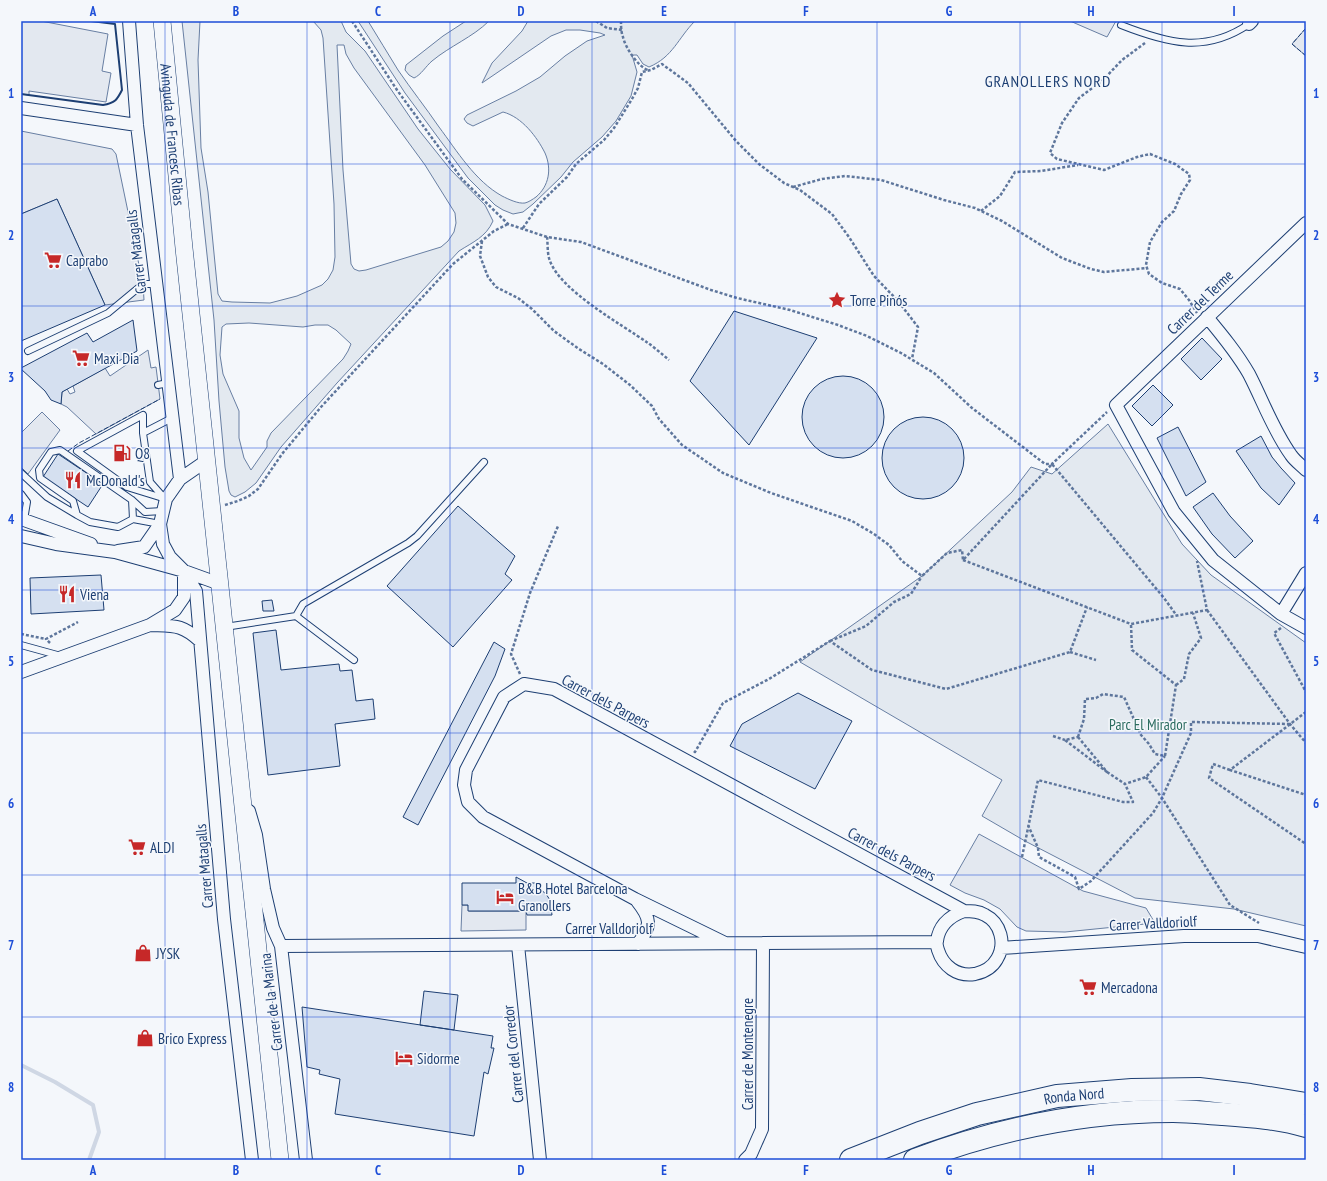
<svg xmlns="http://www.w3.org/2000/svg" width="1327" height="1181" font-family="'PT Sans Narrow',sans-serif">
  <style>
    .green { fill: #e3e9f0; stroke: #687fa3; fill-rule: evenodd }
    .parking { fill: #e3e8f0; stroke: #687fa3 }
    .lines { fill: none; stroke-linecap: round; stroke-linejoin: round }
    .stream { stroke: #cfd7e4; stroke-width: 4 }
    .building { fill: #d5e0f0; stroke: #1d3f73 }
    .lane-casing { stroke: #1d3f73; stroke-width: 8 }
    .street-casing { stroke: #1d3f73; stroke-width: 14 }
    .secondary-casing { stroke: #1d3f73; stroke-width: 18 }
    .highway-casing { stroke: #1d3f73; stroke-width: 24 }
    .path { stroke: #5e769c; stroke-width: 2.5; stroke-dasharray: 3 2; stroke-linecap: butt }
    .lane { stroke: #f4f7fb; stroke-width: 6 }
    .street { stroke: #f4f7fb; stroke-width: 12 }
    .secondary { stroke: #f4f7fb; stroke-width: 17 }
    .highway { stroke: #f4f7fb; stroke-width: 22 }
    .fence { stroke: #1d3f73; stroke-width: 1; stroke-dasharray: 5 2; stroke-linecap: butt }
    .wall { stroke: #1d3f73; stroke-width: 2 }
    .grid { fill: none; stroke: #1d4ed8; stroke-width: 1; stroke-opacity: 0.55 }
    .labels { text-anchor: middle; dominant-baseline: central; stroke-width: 3; stroke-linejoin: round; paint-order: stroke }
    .street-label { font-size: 15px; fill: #1d3f73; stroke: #f4f7fb }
    .poi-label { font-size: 15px; fill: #1d3f73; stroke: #f4f7fb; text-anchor: start }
    .park-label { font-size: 15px; fill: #2c6c60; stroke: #f4f7fb }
    .neighbourhood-label { font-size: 16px; letter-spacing: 1px; fill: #1d3f73; stroke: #f4f7fb }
    .neatline { fill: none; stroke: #1d4ed8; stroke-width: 1.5 }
    .grid-label { font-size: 13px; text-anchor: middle; font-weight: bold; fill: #1d4ed8 }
  </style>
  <rect width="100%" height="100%" fill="#f4f7fb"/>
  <!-- green -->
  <path class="green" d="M182 21H200L198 60 201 148 208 192 218 294 222 301 232 302 270 303 297 296 322 285 328 279 333 270 335 257 334 204 323 38 321 30 313 21H341L346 32 365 51 418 129 450 169 485 205 493 221C486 237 473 242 459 251L337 383 281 447 256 483 245 492 235 497 231 495 229 491 225 467 219 401 214 320ZM337 45H344L346 54 354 68 425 165 455 213 456 223 454 232 448 241 441 247 366 270 359 271 354 269 351 264 343 170ZM249 323 303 327 315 325H328L336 330 351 344 348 351 343 359 271 433 267 441V447L251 470 244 458 239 438V411L223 374 220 355 222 327 226 324Z
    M358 21H368C378 37 388 54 398 70 411 89 426 108 439 127 457 151 475 181 502 196 508 199 518 204 525 203 529 202 533 199 536 197 549 186 552 169 545 153 537 137 522 117 503 112L473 126 467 123 464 119 467 115 516 91 540 77 565 56 587 41 605 35 600 33 580 30H566L551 36 482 83 492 63 522 31 528 21H695C678 38 673 57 649 67L643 64 637 55H632L637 72 631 96 616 121 602 137 573 162 561 177 533 204 523 212 513 214 503 210 495 205 468 178 405 93Z
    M466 21H489C473 37 450 46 432 61 426 66 421 75 414 78L409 75 405 70 406 65 443 36Z
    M1108 424 1182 544 1211 575 1306 643V926L1234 909 1135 898 1025 841 982 816 1002 780 800 662 922 576 1012 492 1031 467 1052 474Z"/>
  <!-- parking -->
  <path class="parking" d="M21 21H41L108 34 102 71 111 73 106 102 29 91V95L21 94Z
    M1070 21H1116L1107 37Z
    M1306 28V56L1292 44Z
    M21 131 112 149 116 154 143 284 144 300 105 305 57 199 21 214Z
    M148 350 151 368 156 367 160 399 96 434 67 407 61 404 62 392 67 389 70 394 75 392 73 386 105 368 110 376Z
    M42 412 60 430 28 474 21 467V433Z
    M979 834 1083 891 1146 908 1155 923 1065 932 1026 931 1017 927 1000 909 984 900 965 893 950 885Z
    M462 905H468L469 911H526V930L461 931Z"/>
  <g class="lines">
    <!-- stream -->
    <path class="stream" d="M21 1065 55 1082 93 1105 99 1132 89 1160"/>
  </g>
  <!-- building -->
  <path class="building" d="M57 199 105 305 21 341V214Z
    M734 311 817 338 749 445 690 381Z
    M133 320 137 351 62 392 61 404 51 400 45 391 21 369V368L87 333 93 342Z
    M1202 338 1222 359 1201 380 1181 359Z
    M802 417a41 41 0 1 1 82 0a41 41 0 1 1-82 0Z
    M1153 385 1173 405 1152 426 1132 406Z
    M882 458a41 41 0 1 1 82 0a41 41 0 1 1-82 0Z
    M1178 427 1206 482 1186 496 1157 438Z
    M1261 436 1272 457 1281 468 1295 483 1279 505 1261 488 1236 451Z
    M58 454 103 484 88 507 43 477Z
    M1213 493 1230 516 1253 541 1235 558 1212 534 1193 507Z
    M458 506 515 556 505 574 512 580 453 647 387 586Z
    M101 575 104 610 31 614 30 578Z
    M272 600 274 611H263L262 601Z
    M276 630 281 670 339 664 340 671 352 670 356 701 373 699 375 719 335 724 340 766 268 775 253 633Z
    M494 642 505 649 495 676 418 825 403 817Z
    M798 693 852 721 815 789 730 746 742 724Z
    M516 877 527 883H540V889L546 894 550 900 552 915H527L526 911H468V905H462V883H516Z
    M424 991 458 995 454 1030 420 1025Z
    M302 1007 493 1036 491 1048H494L488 1074 484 1072 474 1136 335 1114 340 1079 319 1074 320 1070 307 1067Z"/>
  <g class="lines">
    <!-- lane casing -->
    <g class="lane-casing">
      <path id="lane" d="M1121 25C1167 43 1205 54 1249 24
        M28 351 108 313 143 284H156
        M158 385 168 383
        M143 433 150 482 165 499
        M21 473 47 497 77 515
        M21 494 27 502 24 520
        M166 499 127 487 77 451 143 415V433L172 418
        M132 500 133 519
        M160 524 133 519 118 527 90 522 77 515 73 501 40 478 39 470 51 452 60 450 132 500 145 512 163 511
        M296 616 303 604 408 543 417 536 484 462
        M225 627 296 616 354 660
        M21 645 61 656"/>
    </g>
    <!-- street casing -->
    <g class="street-casing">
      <path id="street" d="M129 21 137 125 180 479
        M1249 24 1252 21
        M21 108 137 125
        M1306 223 1116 405 1174 512 1213 560 1281 614 1306 628
        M1207 317C1222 335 1237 353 1249 374 1263 401 1273 430 1291 455 1295 461 1301 465 1306 470
        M206 461 180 479 166 499 160 524 163 544 170 557 184 571 196 591 224 919 252 1160
        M21 517 24 520 91 544
        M21 536 56 544 115 552 184 571 220 584
        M118 551 144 547 160 524
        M1281 614 1306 573
        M150 625C174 626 182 624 200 641
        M21 672 150 625 175 610 184 597V572
        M249 811 256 835 264 889 273 928 281 946 306 1160
        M637 901C652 920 651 925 638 944
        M964 911C971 911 978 911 985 915 1001 923 1006 944 997 959 992 968 984 972 975 974 957 977 943 966 938 950 937 947 936 944 937 941 939 925 950 916 964 911Z
        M725 943 635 899 483 817 468 802 464 785 466 770 504 697 524 684 554 689 964 911
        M518 945 540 1160
        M281 946 936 942
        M1001 948 1184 936H1258L1306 947
        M745 1160 751 1154 762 1129 763 943"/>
    </g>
    <!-- secondary casing -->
    <g class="secondary-casing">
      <g id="secondary">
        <path id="s1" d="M162 21 184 248 219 577 280 1160"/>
      </g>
    </g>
    <!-- highway casing -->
    <g class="highway-casing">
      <g id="highway">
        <path id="s2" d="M851 1160 920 1133 977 1114 1057 1096 1132 1090 1199 1089 1250 1095 1306 1104"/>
        <path d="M915 1160C997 1129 1085 1111 1173 1111 1189 1111 1206 1113 1222 1114 1250 1116 1279 1118 1306 1126"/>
      </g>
    </g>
    <!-- path -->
    <path class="path" d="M352 21 397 90 462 179 508 224 547 237 581 242 711 290 737 298 790 310 838 325 867 336 901 353 934 373 972 408 1045 464H1052L1107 412
      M596 21 607 28 622 30
      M621 21C621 26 621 32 623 37 625 47 638 67 648 70
      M1145 43 1122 60 1103 80 1079 98 1062 123 1050 153 1057 159 1104 170 1137 157 1150 154 1175 164 1189 174 1190 180 1181 194 1174 211 1162 222 1150 242 1146 265 1149 274 1162 283 1180 289 1189 300 1197 313
      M793 187 822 179 845 176 881 180 944 200 975 208 1002 221 1062 258 1091 269 1104 272 1147 268
      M981 211 1000 196 1015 172 1041 171 1078 165
      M523 228 539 204 567 177 576 164 604 140 614 128 632 99 638 88 642 72 651 70 662 64 688 83 736 141 759 164 784 183 800 190 832 214 849 237 874 276 898 301 918 327 912 359
      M547 237C548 244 547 254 550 261 561 291 621 324 648 343 655 348 662 354 669 360
      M482 241 480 256 488 277 496 287 518 298 532 309 554 331 579 349 603 364 630 385 652 406 659 419 682 445 723 473 771 493 852 521 874 534 889 545 902 561 922 576 947 553 962 550 963 560
      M225 505 238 501 249 496 258 489 282 454 321 407 453 264 494 231 508 224
      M964 559 1052 464 1164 598 1177 616
      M963 560 1131 624 1207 610 1197 561
      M1207 610 1290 724 1306 743
      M1281 628 1274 633 1306 692
      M21 634 46 639
      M830 641 866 626 894 602 911 594 922 576
      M50 643 46 639 78 622
      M1070 652 1096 660
      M520 674 511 654 530 593 558 526
      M1176 685 1184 679 1189 654 1201 638 1193 613
      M1306 712 1230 770 1306 795
      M1053 736 1065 740
      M1078 737 1084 719 1085 699 1096 698 1103 694 1124 697 1141 735 1149 744 1155 754 1165 756 1176 685 1132 650 1131 624
      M1078 737 1107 772 1065 740Z
      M694 751 695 752 723 703 769 679 830 641 872 670 946 689 1070 652 1087 607
      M1230 770 1213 764 1209 778 1306 844
      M1107 772 1125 784 1146 777 1165 756
      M1146 777 1162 798 1230 905 1259 923
      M1028 825 1038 848 1039 857 1075 877 1079 889 1091 881 1153 813 1162 798 1191 733V722L1290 724
      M1022 857 1038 780 1123 802H1133L1125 784"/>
    <!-- lane -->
    <use href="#lane" class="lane"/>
    <!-- street -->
    <use href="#street" class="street"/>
    <!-- secondary -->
    <use href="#secondary" class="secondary"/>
    <!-- highway -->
    <use href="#highway" class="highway"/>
    <!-- fence -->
    <path class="fence" d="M1306 28 1292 44 1306 56
      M68 451 79 443 160 399"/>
    <!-- wall -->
    <path class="wall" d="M21 94 103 105C115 103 117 100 122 90L115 24 91 21"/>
  </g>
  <!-- grid -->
  <path class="grid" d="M165 21V1160M307 21V1160M450 21V1160M592 21V1160M735 21V1160M877 21V1160M1020 21V1160M1162 21V1160M21 164H1306M21 306H1306M21 448H1306M21 590H1306M21 733H1306M21 875H1306M21 1017H1306"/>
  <!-- icons -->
  <defs>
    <g id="supermarket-bare" transform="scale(1.38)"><path d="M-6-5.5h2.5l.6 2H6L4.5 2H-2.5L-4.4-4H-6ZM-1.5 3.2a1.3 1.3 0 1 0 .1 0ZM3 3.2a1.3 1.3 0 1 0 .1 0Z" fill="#c62828" stroke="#f4f7fb" stroke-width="2.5" paint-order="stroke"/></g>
    <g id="sight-bare" transform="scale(1.38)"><path d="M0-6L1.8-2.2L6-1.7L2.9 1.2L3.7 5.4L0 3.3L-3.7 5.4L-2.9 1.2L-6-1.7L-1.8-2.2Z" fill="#c62828" stroke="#f4f7fb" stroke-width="2.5" paint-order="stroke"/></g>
    <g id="fuel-bare" transform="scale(1.38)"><path d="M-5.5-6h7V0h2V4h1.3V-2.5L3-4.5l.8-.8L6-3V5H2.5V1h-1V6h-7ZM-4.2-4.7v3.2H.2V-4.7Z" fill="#c62828" stroke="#f4f7fb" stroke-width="2.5" paint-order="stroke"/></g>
    <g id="restaurant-bare" transform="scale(1.38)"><path d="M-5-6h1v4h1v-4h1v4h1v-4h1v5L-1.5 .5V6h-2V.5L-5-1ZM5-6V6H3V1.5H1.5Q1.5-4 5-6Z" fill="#c62828" stroke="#f4f7fb" stroke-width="2.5" paint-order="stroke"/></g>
    <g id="hotel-bare" transform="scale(1.38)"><path d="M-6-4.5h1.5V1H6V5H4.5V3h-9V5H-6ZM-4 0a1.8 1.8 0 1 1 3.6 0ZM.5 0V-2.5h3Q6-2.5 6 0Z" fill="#c62828" stroke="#f4f7fb" stroke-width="2.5" paint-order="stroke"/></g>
    <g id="shop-bare" transform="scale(1.38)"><path d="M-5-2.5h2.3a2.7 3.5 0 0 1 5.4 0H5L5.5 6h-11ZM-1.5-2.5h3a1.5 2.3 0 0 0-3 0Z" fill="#c62828" stroke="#f4f7fb" stroke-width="2.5" paint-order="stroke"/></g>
  </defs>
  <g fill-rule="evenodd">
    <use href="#supermarket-bare" x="53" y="260"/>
    <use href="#sight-bare" x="837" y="300"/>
    <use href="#supermarket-bare" x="81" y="358"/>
    <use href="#fuel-bare" x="122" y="453"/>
    <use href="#restaurant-bare" x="73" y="480"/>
    <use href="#restaurant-bare" x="67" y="594"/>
    <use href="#supermarket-bare" x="137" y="847"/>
    <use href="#hotel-bare" x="505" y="897"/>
    <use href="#shop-bare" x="143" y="953"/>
    <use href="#supermarket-bare" x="1088" y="987"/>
    <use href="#shop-bare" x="145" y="1038"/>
    <use href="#hotel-bare" x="404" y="1058"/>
  </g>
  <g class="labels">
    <!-- street labels -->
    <g class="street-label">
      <text stroke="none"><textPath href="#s1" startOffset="114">Avinguda de Francesc Ribas</textPath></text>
      <text transform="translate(136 252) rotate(-97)">Carrer Matagalls</text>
      <text transform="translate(1200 302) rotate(-44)">Carrer del Terme</text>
      <text transform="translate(606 701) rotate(28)">Carrer dels Parpers</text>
      <text transform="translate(892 854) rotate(28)">Carrer dels Parpers</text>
      <text transform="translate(204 866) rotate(-95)">Carrer Matagalls</text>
      <text transform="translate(1153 923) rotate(-3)">Carrer Valldoriolf</text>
      <text x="609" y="928">Carrer Valldoriolf</text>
      <text transform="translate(271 1002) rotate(-97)">Carrer de la Marina</text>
      <text transform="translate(513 1054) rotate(-96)">Carrer del Corredor</text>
      <text transform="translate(747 1054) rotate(-90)">Carrer de Montenegre</text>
      <text stroke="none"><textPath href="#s2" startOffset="233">Ronda Nord</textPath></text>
    </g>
    <!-- poi labels -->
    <g class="poi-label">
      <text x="66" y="260">Caprabo</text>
      <text x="850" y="300">Torre Pinós</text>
      <text x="94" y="358">Maxi Dia</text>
      <text x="135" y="453">Q8</text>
      <text x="86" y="480">McDonald's</text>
      <text x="80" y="594">Viena</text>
      <text x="150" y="847">ALDI</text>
      <text x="518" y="888">B&amp;B Hotel Barcelona<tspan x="518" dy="17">Granollers</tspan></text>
      <text x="156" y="953">JYSK</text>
      <text x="1101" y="987">Mercadona</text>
      <text x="158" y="1038">Brico Express</text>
      <text x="417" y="1058">Sidorme</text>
    </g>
    <!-- park labels -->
    <g class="park-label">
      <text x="1148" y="724">Parc El Mirador</text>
    </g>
    <!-- neighbourhood labels -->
    <g class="neighbourhood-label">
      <text x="1048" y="81">GRANOLLERS NORD</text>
    </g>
  </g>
  <!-- border -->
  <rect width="1327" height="1181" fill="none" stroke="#f4f7fb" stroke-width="44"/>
  <rect x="22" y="22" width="1283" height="1137" class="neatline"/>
  <g class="grid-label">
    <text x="93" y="16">A</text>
    <text x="236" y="16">B</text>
    <text x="378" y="16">C</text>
    <text x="521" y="16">D</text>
    <text x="664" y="16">E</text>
    <text x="806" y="16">F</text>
    <text x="949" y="16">G</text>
    <text x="1091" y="16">H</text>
    <text x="1234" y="16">I</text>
    <text x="11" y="98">1</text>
    <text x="1316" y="98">1</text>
    <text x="11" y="240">2</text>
    <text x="1316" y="240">2</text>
    <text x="11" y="382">3</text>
    <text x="1316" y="382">3</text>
    <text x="11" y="524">4</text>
    <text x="1316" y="524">4</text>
    <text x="11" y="666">5</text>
    <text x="1316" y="666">5</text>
    <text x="11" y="808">6</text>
    <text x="1316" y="808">6</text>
    <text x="11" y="950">7</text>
    <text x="1316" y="950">7</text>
    <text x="11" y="1092">8</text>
    <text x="1316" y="1092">8</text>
    <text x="93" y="1175">A</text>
    <text x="236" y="1175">B</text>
    <text x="378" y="1175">C</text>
    <text x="521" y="1175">D</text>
    <text x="664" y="1175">E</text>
    <text x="806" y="1175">F</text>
    <text x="949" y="1175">G</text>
    <text x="1091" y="1175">H</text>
    <text x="1234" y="1175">I</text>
  </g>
</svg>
